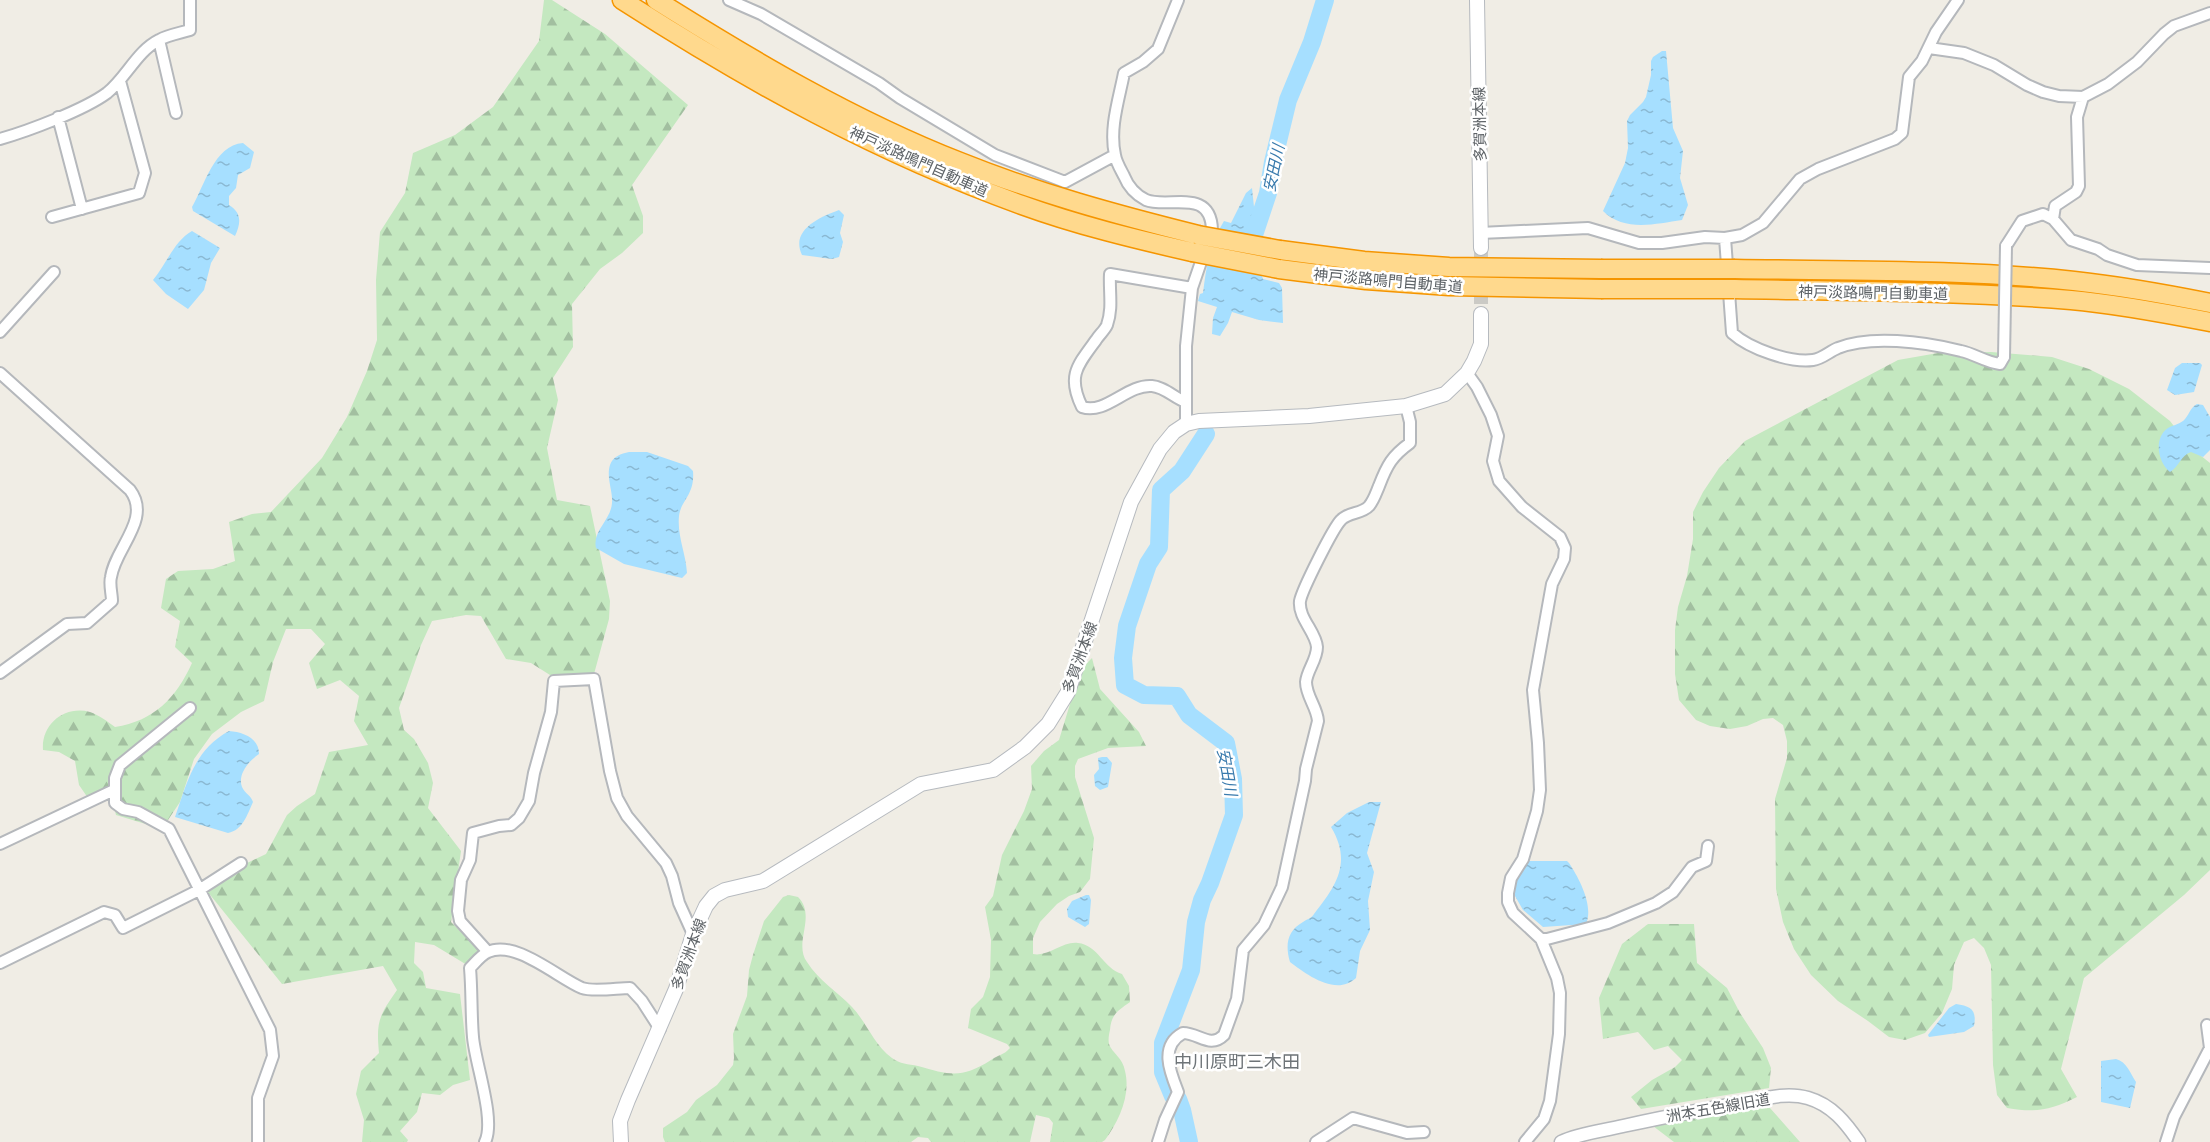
<svg xmlns="http://www.w3.org/2000/svg" width="2210" height="1142" font-family="Barlow,'Noto Sans JP',sans-serif">
  <style>
    .forest { fill: url(#forest-firs) }
    .water { fill: url(#water-ripples) }
    .lines { fill: none; stroke-linecap: round; stroke-linejoin: round }
    .river { stroke: #a6dfff; stroke-width: 18 }
    .secondary-tunnel { stroke: #cbcac5; stroke-width: 14; stroke-dasharray: 14 7; stroke-linecap: butt }
    .minor-casing { stroke: #b5b8bc; stroke-width: 14 }
    .tertiary-casing { stroke: #b5b8bc; stroke-width: 15 }
    .secondary-casing { stroke: #b6babf; stroke-width: 16 }
    .motorway-casing { stroke: #f59500; stroke-width: 21 }
    .minor { stroke: #fff; stroke-width: 10 }
    .tertiary { stroke: #fff; stroke-width: 12 }
    .secondary { stroke: #fff; stroke-width: 14 }
    .motorway { stroke: #ffd98d; stroke-width: 18 }
    .minor-bridge-casing { stroke: #b5b8bc; stroke-width: 14; stroke-linecap: butt }
    .motorway-bridge-casing { stroke: #f59500; stroke-width: 21; stroke-linecap: butt }
    .minor-bridge { stroke: #fff; stroke-width: 10 }
    .motorway-bridge { stroke: #ffd98d; stroke-width: 18 }
    .labels { text-anchor: middle; dominant-baseline: central; stroke-width: 5; stroke-linejoin: round; paint-order: stroke }
    .street-label { font-size: 15px; fill: #5d6266; stroke: #fff }
    .water-label { font-size: 16px; font-style: italic; fill: #3a7bad; stroke: #fff }
    .quarter-label { font-size: 18px; fill: #6e7478; stroke: #fff }
  </style>
  <defs>
    <pattern id="forest-firs" width="22" height="20" patternUnits="userSpaceOnUse" patternTransform="scale(1.5)"><rect width="22" height="20" fill="#c4e8c0"/><path d="M5 1l3.5 6h-7zM16 11l3.5 6h-7z" fill="#a2bfa0"/></pattern>
    <pattern id="water-ripples" width="26" height="14" patternUnits="userSpaceOnUse" patternTransform="scale(1.5)"><rect width="26" height="14" fill="#a6dfff"/><path d="M2 4q2-2 4 0t4 0M15 11q2-2 4 0t4 0" fill="none" stroke="#8ab8d2"/></pattern>
  </defs>
  <rect width="100%" height="100%" fill="#f0ede5"/>
  <!-- forest -->
  <path class="forest" d="M544 0H552L605 34 688 105 632 185 643 216V233L622 253 600 269 572 304 573 347 553 378 558 400 547 448 557 500 590 506 610 601 609 619 594 674 550 675 531 663 506 659 481 616 466 615 432 621 421 645 399 708 404 730 414 739 428 763 433 783 428 808 461 851 451 922 479 950 467 965 434 945 415 942 414 963 423 972 426 988 460 994 470 1080 453 1085 440 1095 422 1093 417 1112 400 1131 408 1140 407 1142H362L364 1120 356 1094 361 1071 379 1053C376 1021 379 1016 397 990L383 966 282 984 207 891 247 863 266 854 287 815 297 806 315 794 329 752 368 745 354 721 359 696 340 680 317 689 309 663 325 644 311 629H286L273 662 264 701 241 712 212 734 194 759 180 802 162 829 116 815 112 798H88L79 785 75 761 59 752 43 750C41 724 65 705 90 712 99 715 108 722 115 727 154 721 176 698 192 663L175 647 180 621 161 608 166 579 178 571 213 569 235 561 229 522 252 514 271 512 322 458 347 417 367 371 377 340 376 280 380 232 405 193 413 153 455 135 493 107 539 41Z
    M1991 352 2052 357 2089 369 2129 389 2170 421 2190 447 2210 463V870L2184 895 2084 978 2061 1069 2077 1097C2051 1110 2036 1113 2007 1108L1997 1095 1993 1065 1991 965 1984 948 1974 938 1964 942 1954 965 1952 989 1942 1013 1925 1033 1905 1040 1889 1037 1868 1021 1838 1001 1811 975 1794 949 1783 922 1776 889 1775 799 1787 758V741L1783 725 1773 718 1763 719 1747 726 1730 729 1710 726 1696 720 1679 700 1675 674V630L1678 607 1687 576 1693 539V512L1703 492 1719 468 1745 441 1898 360 1938 353Z
    M1092 658 1100 689 1139 732 1146 746 1108 748 1078 759 1075 766V777L1094 838 1090 879 1080 892 1069 896 1057 904 1040 922 1033 938V954C1049 957 1062 941 1078 943 1098 945 1104 969 1122 974L1129 986 1130 1002C1119 1010 1111 1014 1110 1030 1109 1034 1108 1040 1109 1044 1112 1053 1123 1058 1125 1071 1131 1095 1119 1121 1105 1140L1102 1142H1050L1053 1123 1049 1118 1036 1115 1030 1142H931L928 1138 918 1137 911 1142H665L663 1137V1128L687 1112 696 1100 717 1085 733 1065 734 1058 733 1034 747 996 749 970 753 955 764 921 783 897 789 895 798 897C817 916 793 943 807 962 818 980 838 992 852 1007 867 1023 874 1045 892 1058 900 1064 908 1064 918 1066 950 1075 961 1079 991 1060 998 1055 1004 1055 1010 1048L1007 1044 968 1028 971 1009 983 997 990 977 991 940 985 907 993 896 1002 855 1024 811 1032 789 1031 766 1044 751 1059 740 1077 681 1084 666Z
    M1648 924H1694L1697 963 1727 988 1740 1013 1763 1048 1771 1068 1769 1088 1641 1109 1631 1097 1652 1080 1675 1067 1682 1060 1668 1046 1654 1050 1638 1032 1603 1039 1599 998 1622 944Z
    M1749 1108H1770L1800 1142H1674L1653 1126Z"/>
  <!-- water -->
  <path class="water" d="M1662 51H1666L1673 128 1683 151 1680 178 1688 205 1682 220C1655 224 1624 232 1603 211L1625 163 1628 148 1627 121 1630 115 1643 102 1646 97 1651 75V61L1653 57Z
    M243 143 254 152 250 168 238 175 236 188 229 196V205C242 213 241 223 235 236L193 211 192 207C204 187 214 145 243 143Z
    M1252 188 1261 274 1263 279 1279 283 1282 288 1283 323 1259 320 1232 312 1228 323 1220 336 1212 334 1213 318 1217 307 1198 301 1200 294 1203 293C1206 268 1210 243 1224 221L1231 223 1246 193Z
    M839 210 844 215 840 233 843 242 839 257 832 259 802 255C790 230 820 217 839 210Z
    M192 231 220 248 211 263 204 290 188 309 166 294 153 280C166 265 174 241 192 231Z
    M2182 363H2200L2202 365 2194 392 2175 395 2167 390 2175 368Z
    M2197 404 2203 405 2210 417V450L2203 457 2191 452C2181 455 2179 467 2170 472 2158 463 2153 438 2168 428 2173 425 2181 424 2185 419 2190 413 2190 408 2197 404Z
    M629 452H647L688 466 693 471C695 495 681 500 679 516 677 536 686 553 687 573L682 578 624 564 596 548C592 531 611 520 612 503 613 491 606 477 610 465 613 456 621 454 629 452Z
    M229 731C243 732 259 738 259 754 250 760 237 774 242 787 245 794 251 795 253 802 247 815 243 830 228 833L175 817C187 783 194 750 229 731Z
    M1102 757H1107L1112 763 1108 787 1100 790 1095 786 1094 775 1099 769 1098 758Z
    M1369 802H1381L1367 853 1374 872 1368 901 1370 930 1360 951 1356 978C1336 997 1306 974 1290 962 1285 945 1287 931 1303 922 1307 919 1312 918 1314 914 1337 885 1352 862 1331 827L1347 813Z
    M1526 861H1567L1569 863C1579 878 1594 906 1586 924L1543 927 1523 910 1515 896 1513 882Z
    M1086 895H1089L1091 900 1089 924 1085 927 1068 917 1067 909 1072 901Z
    M1956 1004C1971 1006 1977 1010 1974 1026L1964 1032 1929 1037 1928 1035 1949 1008Z
    M2116 1059C2127 1062 2130 1073 2136 1082L2130 1108 2101 1102V1061Z"/>
  <g class="lines">
    <!-- river -->
    <path class="river" d="M1249 250 1268 193 1273 162 1288 100 1312 42 1325 0
      M1189 1142 1182 1110 1178 1099 1173 1096 1163 1072V1043L1191 970 1196 922 1202 900 1210 883 1234 815 1233 779 1226 743 1189 715 1177 696 1144 695 1125 685 1123 658 1127 626 1148 564 1159 547 1161 490 1182 471 1206 434"/>
    <!-- secondary-tunnel -->
    <path class="secondary-tunnel" d="M1481 248V314"/>
    <!-- minor casing -->
    <g class="minor-casing">
      <path id="minor" d="M729 0 761 14 879 83 900 98 995 155 1065 182 1115 155
        M1178 0 1158 49 1143 62 1124 73C1119 99 1109 128 1115 155 1116 162 1121 170 1124 176 1128 186 1136 195 1146 200 1168 209 1211 187 1212 230L1192 288 1186 346V424
        M159 40 176 113
        M1929 48 1964 53 1994 65 2027 85 2043 92 2059 96 2083 97 2108 84 2137 62 2164 34 2174 26 2210 13
        M58 117 82 209
        M0 139C28 131 84 110 107 93 126 78 137 51 159 40 168 35 180 33 190 30V0
        M52 217 139 193 145 173 120 81
        M2053 219 2055 206 2076 192 2079 186 2077 117 2083 97
        M1480 233 1588 228 1639 243H1662L1705 237 1725 238 1742 235 1763 223 1800 179 1818 169 1895 139 1902 133 1909 77 1922 61 1936 32 1958 0
        M1725 238 1732 333C1750 349 1790 363 1813 360 1822 359 1830 351 1838 348 1855 341 1878 340 1897 341 1918 342 1941 346 1961 351 1975 354 1985 362 2000 364L2004 357
        M2006 246 2022 221 2043 214 2053 219 2071 240 2098 249 2107 255 2137 265 2210 268
        M0 332 54 272
        M0 373 130 490C152 519 115 548 111 577 109 584 112 594 112 601L87 623 67 624 0 673
        M1467 373 1477 387 1491 415 1498 436 1493 461 1499 481 1522 507 1560 537 1565 548 1564 559 1552 584 1533 690 1538 743 1540 790 1537 811 1523 859 1511 878 1508 893V902L1513 913 1541 939 1557 978 1560 993 1559 1034 1550 1101 1544 1119 1525 1142
        M1186 402C1174 398 1165 387 1152 386 1127 384 1106 415 1082 407 1067 376 1077 366 1096 340 1099 335 1105 330 1107 325 1113 308 1109 292 1110 274L1192 288
        M190 708 120 765 115 778V803L123 809 138 812 169 829 270 1030 273 1056 258 1098V1142
        M0 844 114 790
        M1541 939H1547L1608 923 1656 903 1673 892 1692 867 1706 861 1708 846
        M488 952 460 921 458 911 461 880 470 860 473 833 499 826 511 825 519 818 529 801 534 773 551 712 554 681 594 679 610 771 617 798 627 816 666 863 672 876 679 903 693 934
        M0 963 104 912 115 915 123 928 199 890 241 863
        M485 1142C496 1120 475 1063 473 1037 471 1014 472 991 470 968 476 962 481 955 488 952 515 939 558 978 582 988 593 992 618 988 630 988L642 1001 660 1029
        M1158 1142 1165 1120 1178 1092C1170 1072 1159 1046 1183 1033 1199 1033 1210 1049 1224 1035L1237 999 1243 950 1264 925 1282 887 1305 781 1306 769 1318 721C1317 707 1306 696 1306 682 1307 670 1317 660 1317 647 1316 632 1298 618 1300 601 1302 590 1333 528 1341 520 1348 512 1362 514 1369 506 1374 500 1376 493 1379 486 1387 465 1392 456 1410 443V422L1406 406
        M1316 1142 1353 1118 1407 1133 1424 1132
        M2166 1142 2174 1117 2210 1048 2207 1025"/>
    </g>
    <!-- tertiary casing -->
    <g class="tertiary-casing">
      <path id="tertiary" d="M1561 1142C1580 1133 1603 1131 1623 1126 1660 1118 1698 1110 1736 1104 1759 1100 1785 1091 1808 1098 1832 1105 1846 1123 1859 1142"/>
    </g>
    <!-- secondary casing -->
    <g class="secondary-casing">
      <path id="secondary" d="M1477 0 1481 248
        M621 1142 620 1121 628 1100 676 989 693 934 706 906 714 896 725 890 763 881 921 784 993 770 1025 747 1048 724 1068 692 1131 502 1160 449 1174 432 1186 424 1199 421 1309 416 1406 406 1445 394 1467 373 1474 361 1481 344V314"/>
    </g>
    <!-- motorway casing -->
    <g class="motorway-casing">
      <path id="motorway" d="M622 0C748 81 880 154 1022 205 1077 225 1135 239 1192 252
        M656 0C753 61 853 120 960 162 1037 193 1118 215 1198 235
        M1280 250 1364 261 1449 267 1601 269
        M1279 269 1366 280 1449 286 1601 289
        M1735 269C1848 271 1962 269 2074 281 2120 286 2165 294 2210 303
        M1734 289C1846 291 1959 291 2071 300 2117 304 2164 313 2210 322"/>
    </g>
    <!-- minor -->
    <use href="#minor" class="minor"/>
    <!-- tertiary -->
    <use href="#tertiary" class="tertiary"/>
    <!-- secondary -->
    <use href="#secondary" class="secondary"/>
    <!-- motorway -->
    <use href="#motorway" class="motorway"/>
    <!-- minor-bridge casing -->
    <g class="minor-bridge-casing">
      <path id="minor-bridge" d="M2004 357 2006 246"/>
    </g>
    <!-- motorway-bridge casing -->
    <g class="motorway-bridge-casing">
      <path id="motorway-bridge" d="M1198 235 1280 250
        M1192 252 1279 269
        M1601 269H1735
        M1601 289H1734"/>
    </g>
    <!-- minor-bridge -->
    <use href="#minor-bridge" class="minor-bridge"/>
    <!-- motorway-bridge -->
    <use href="#motorway-bridge" class="motorway-bridge"/>
  </g>
  <g class="labels">
    <!-- street labels -->
    <g class="street-label">
      <text transform="translate(1479 124) rotate(-91)">多賀洲本線</text>
      <text transform="translate(919 161) rotate(24)">神戸淡路鳴門自動車道</text>
      <text transform="translate(1388 280) rotate(5)">神戸淡路鳴門自動車道</text>
      <text transform="translate(1873 292) rotate(1)">神戸淡路鳴門自動車道</text>
      <text transform="translate(1079 657) rotate(-70)">多賀洲本線</text>
      <text transform="translate(688 954) rotate(-70)">多賀洲本線</text>
      <text transform="translate(1718 1107) rotate(-10)">洲本五色線旧道</text>
    </g>
    <!-- water labels -->
    <g class="water-label">
      <text transform="translate(1273 168) rotate(-78)">安田川</text>
      <text transform="translate(1228 772) rotate(80)">安田川</text>
    </g>
    <!-- quarter labels -->
    <g class="quarter-label">
      <text x="1237" y="1061">中川原町三木田</text>
    </g>
  </g>
</svg>
